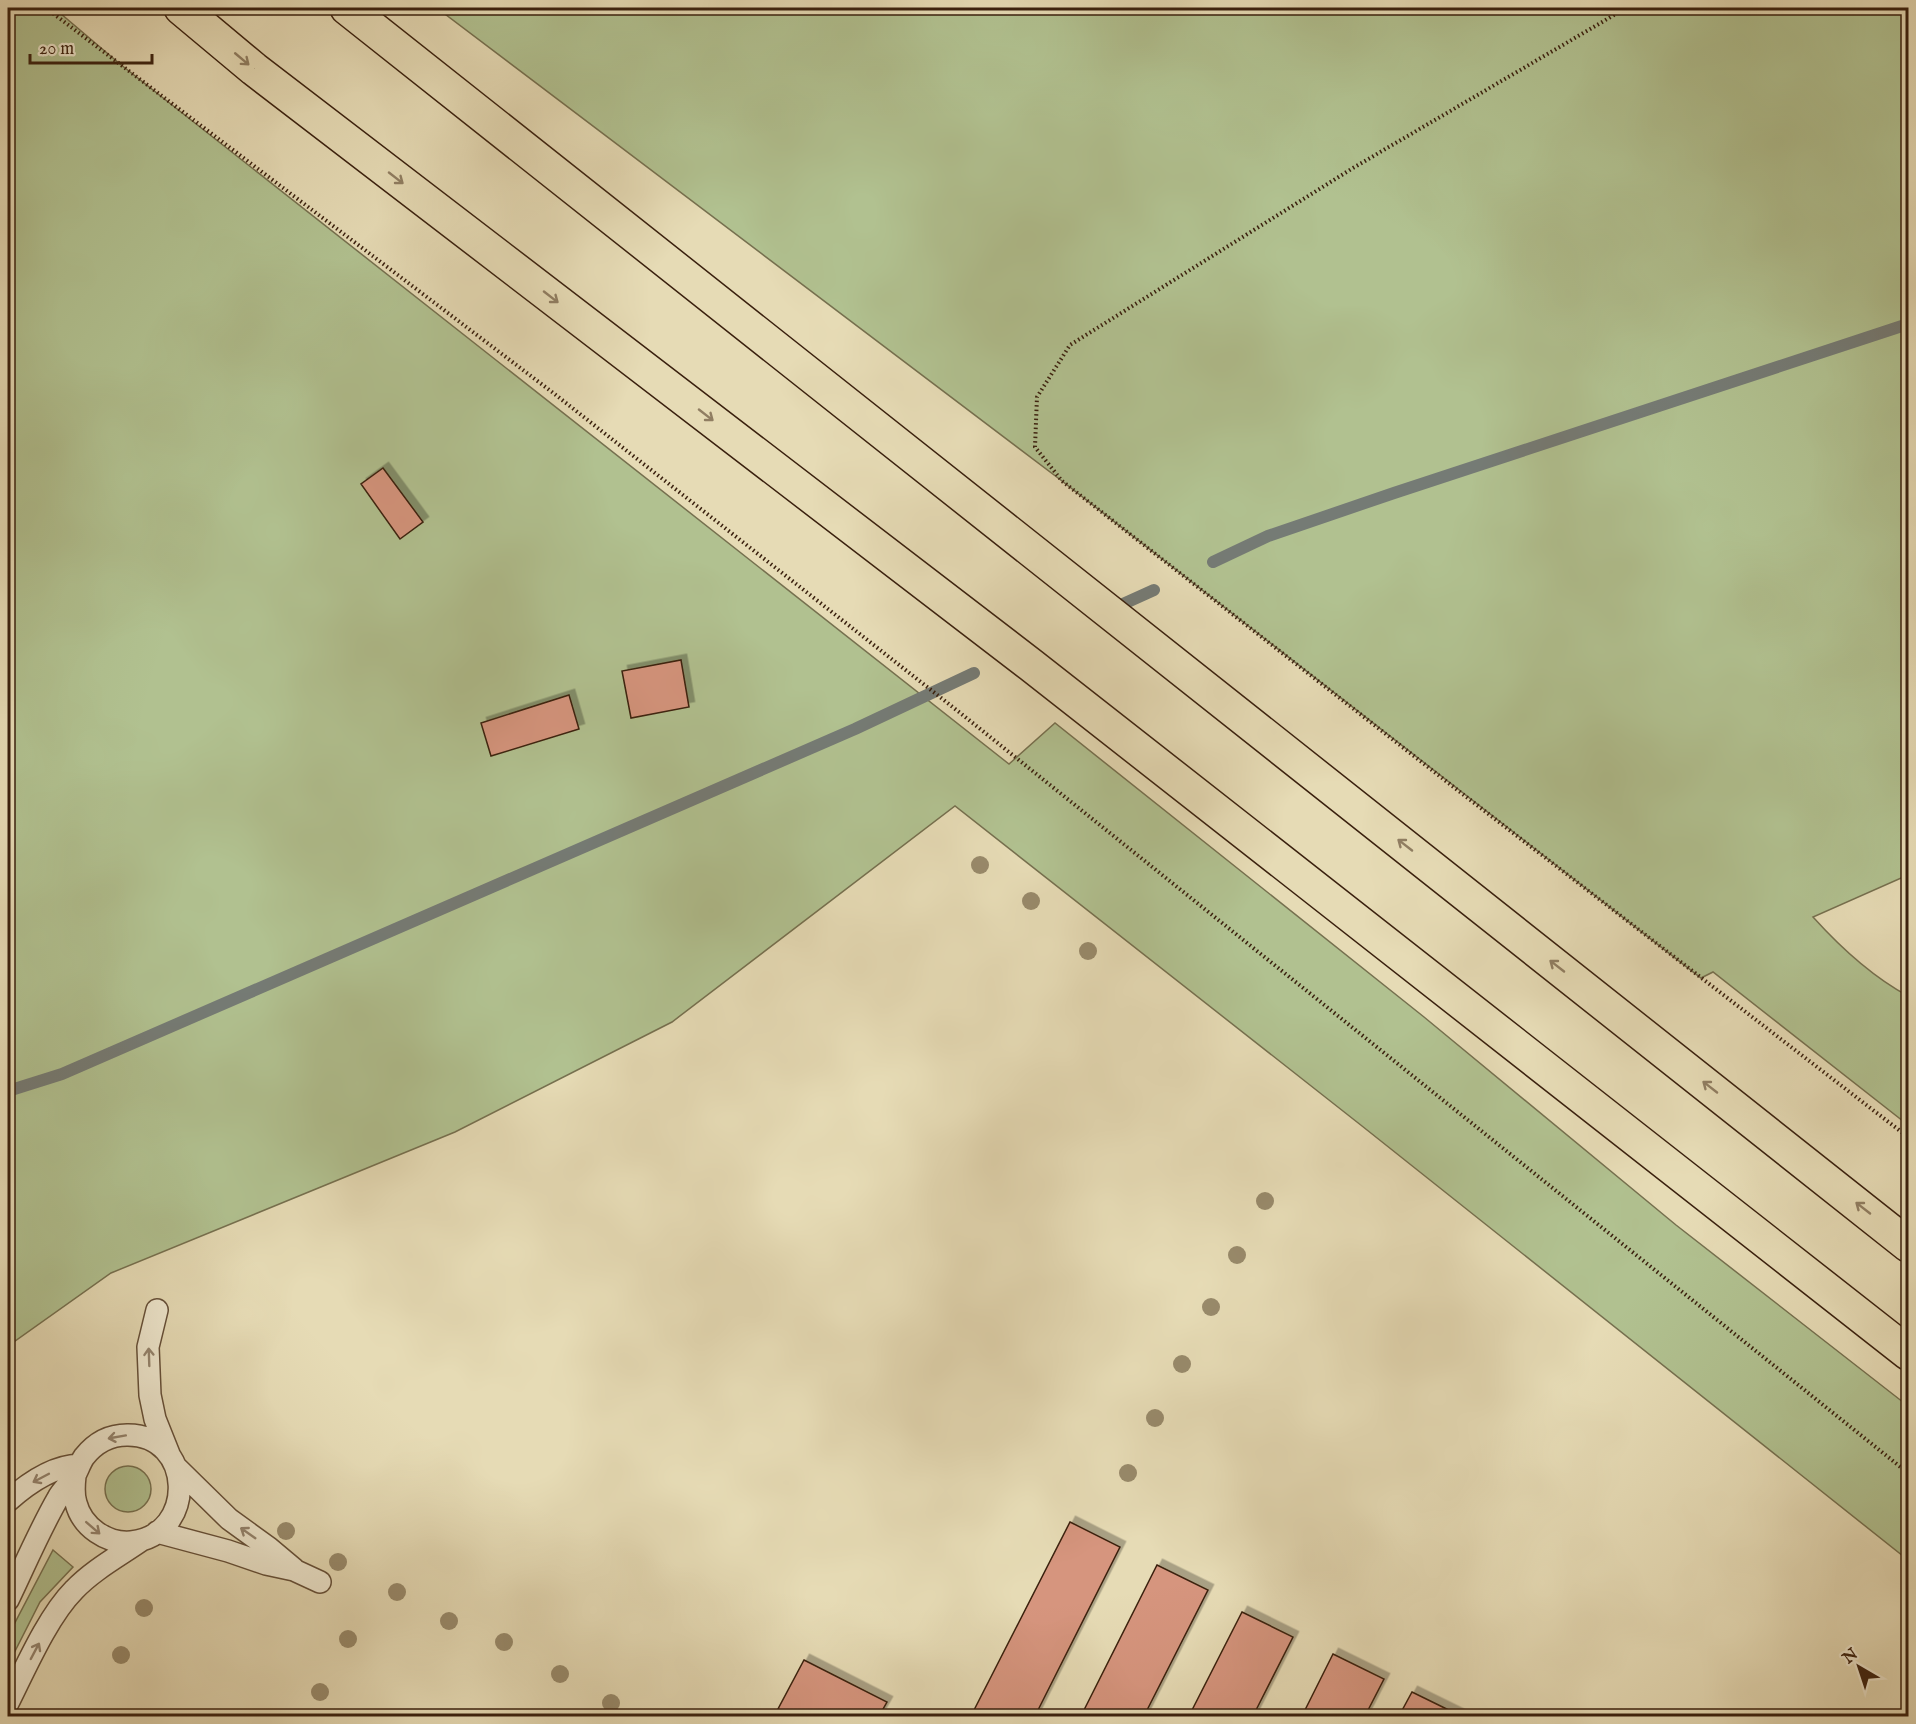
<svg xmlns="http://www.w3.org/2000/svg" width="1916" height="1724" font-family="'IM FELL English',serif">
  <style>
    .green { fill: #b1c190; stroke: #76704f; stroke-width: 1.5 }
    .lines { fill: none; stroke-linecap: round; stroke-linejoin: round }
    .stream { stroke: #757b75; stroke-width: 12 }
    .building { fill: #d6957e; stroke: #3a200e; stroke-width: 1.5; filter: url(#shadow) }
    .service-casing { stroke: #654f38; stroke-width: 24 }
    .motorway-casing { stroke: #3a200e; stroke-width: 36 }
    .path { stroke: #3a200e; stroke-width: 4; stroke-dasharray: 1.5 3; stroke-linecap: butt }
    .service { stroke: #efe8cf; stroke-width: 21 }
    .motorway { stroke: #e6dbb5; stroke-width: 33 }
    .tree { fill: #988a6b }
    .oneway { stroke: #907e62 }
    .oneway2 { stroke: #94846e }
  </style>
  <defs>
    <filter id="shadow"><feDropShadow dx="5.5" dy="-5.5" stdDeviation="0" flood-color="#0004"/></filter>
  </defs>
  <rect width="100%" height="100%" fill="#e6dbb5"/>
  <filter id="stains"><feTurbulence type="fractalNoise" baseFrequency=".00333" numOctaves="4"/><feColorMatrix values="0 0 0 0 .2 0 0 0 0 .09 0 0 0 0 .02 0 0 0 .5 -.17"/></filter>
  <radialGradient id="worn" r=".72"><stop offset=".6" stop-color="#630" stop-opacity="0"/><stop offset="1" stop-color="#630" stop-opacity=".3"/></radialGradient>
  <!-- green -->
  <path class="green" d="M8 8H54L120 64 1009 764 1055 723 1424 1017 1676 1225 1908 1406V1560L1362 1126 955 806 672 1022 455 1132 111 1273 8 1346Z
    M437 8H1908V875L1813 917C1841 948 1871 976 1908 996V1125L1713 972 1701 978 1062 481Z
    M105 1489a23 23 0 1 1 46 0a23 23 0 1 1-46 0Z
    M53 1550 73 1567 40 1602 8 1665V1636Z"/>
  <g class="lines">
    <!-- stream -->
    <path class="stream" d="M1213 562 1268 536 1394 493 1908 324
      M1123 604 1154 590
      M8 1091 62 1074 855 729 974 673"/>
  </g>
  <!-- building -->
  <path class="building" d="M383 468 423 522 400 539 361 484Z
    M681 660 689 707 631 718 622 671Z
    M569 695 579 729 491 756 481 723Z
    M1070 1522 1120 1547 1035 1716H971Z
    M1157 1565 1208 1590 1144 1716H1081Z
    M1242 1612 1293 1637 1253 1716H1189Z
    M1333 1654 1384 1679 1365 1716H1302Z
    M804 1660 887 1702 879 1716H793L778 1709Z
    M1412 1692 1461 1716H1399Z"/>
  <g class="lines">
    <!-- service casing -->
    <g class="service-casing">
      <path id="service" d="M157 1310 148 1347 150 1395 155 1419 169 1454
        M176 1467 229 1519 269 1548 294 1569
        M8 1501C27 1484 52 1466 79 1465
        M157 1532 228 1551 266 1564 294 1570 320 1582
        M8 1600C24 1567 39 1531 58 1498 62 1490 70 1484 74 1477 78 1470 80 1463 84 1457 95 1443 110 1435 127 1435 194 1434 198 1535 131 1542 107 1544 82 1527 76 1503 73 1494 74 1485 75 1476
        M8 1703C25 1669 48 1616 74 1590 93 1570 119 1556 142 1540"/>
    </g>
    <!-- motorway casing -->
    <g class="motorway-casing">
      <path id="motorway" d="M181 8 254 69 1031 665 1908 1353
        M347 8 1908 1245"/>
    </g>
    <!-- path -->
    <path class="path" d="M46 8 552 392 959 712 1908 1473
      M1626 8 1353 168 1070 345 1037 397 1035 447 1062 481 1460 792 1908 1137"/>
    <!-- service -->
    <use href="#service" class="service"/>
    <!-- motorway -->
    <use href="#motorway" class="motorway"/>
  </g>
  <!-- trees -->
  <g class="tree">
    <circle cx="980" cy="865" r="9"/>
    <circle cx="1031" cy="901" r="9"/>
    <circle cx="1088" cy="951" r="9"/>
    <circle cx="1265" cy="1201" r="9"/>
    <circle cx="1237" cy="1255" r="9"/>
    <circle cx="1211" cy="1307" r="9"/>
    <circle cx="1182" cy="1364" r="9"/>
    <circle cx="1155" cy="1418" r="9"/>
    <circle cx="1128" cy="1473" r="9"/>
    <circle cx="286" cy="1531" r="9"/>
    <circle cx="338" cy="1562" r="9"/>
    <circle cx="397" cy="1592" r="9"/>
    <circle cx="144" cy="1608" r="9"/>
    <circle cx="449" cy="1621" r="9"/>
    <circle cx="348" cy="1639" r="9"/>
    <circle cx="504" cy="1642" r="9"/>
    <circle cx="121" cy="1655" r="9"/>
    <circle cx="560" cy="1674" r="9"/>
    <circle cx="320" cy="1692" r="9"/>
    <circle cx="611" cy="1703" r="9"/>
  </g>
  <!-- one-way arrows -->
  <defs><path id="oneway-shaft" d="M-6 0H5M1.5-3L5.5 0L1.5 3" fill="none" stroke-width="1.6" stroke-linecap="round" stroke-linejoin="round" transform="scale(1.5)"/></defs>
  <g class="oneway">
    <use href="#oneway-shaft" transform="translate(242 59) rotate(40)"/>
    <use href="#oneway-shaft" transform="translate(396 178) rotate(38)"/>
    <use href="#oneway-shaft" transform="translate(551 297) rotate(38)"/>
    <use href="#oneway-shaft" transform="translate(706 415) rotate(38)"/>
    <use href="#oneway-shaft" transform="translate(1405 845) rotate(-142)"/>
    <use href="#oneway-shaft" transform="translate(1557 966) rotate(-142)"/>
    <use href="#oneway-shaft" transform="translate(1710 1087) rotate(-142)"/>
    <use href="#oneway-shaft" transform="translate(1863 1208) rotate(-142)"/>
  </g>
  <g class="oneway2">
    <use href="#oneway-shaft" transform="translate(149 1357) rotate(-92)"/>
    <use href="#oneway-shaft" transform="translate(117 1437) rotate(170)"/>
    <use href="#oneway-shaft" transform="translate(41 1478) rotate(152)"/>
    <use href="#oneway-shaft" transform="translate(93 1528) rotate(41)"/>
    <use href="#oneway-shaft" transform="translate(248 1533) rotate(-145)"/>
    <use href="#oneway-shaft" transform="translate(35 1651) rotate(-62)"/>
  </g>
  <!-- margin -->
  <rect width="1916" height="1724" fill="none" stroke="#e6dbb5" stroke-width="30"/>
  <rect x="9" y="9" width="1898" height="1706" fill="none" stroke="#3a200e" stroke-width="3"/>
  <rect x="15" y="15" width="1886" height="1694" fill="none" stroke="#3a200e" stroke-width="1.5"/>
  <!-- north arrow -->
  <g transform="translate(1859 1667) rotate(321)" stroke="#efe8cf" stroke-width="4.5" paint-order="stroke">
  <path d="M0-4.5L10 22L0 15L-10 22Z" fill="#3a200e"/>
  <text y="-9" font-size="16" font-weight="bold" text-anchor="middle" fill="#3a200e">N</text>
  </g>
  <!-- scale -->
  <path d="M30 54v9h122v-9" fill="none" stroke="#3a200e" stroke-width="3"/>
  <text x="39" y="54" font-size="18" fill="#3a200e" stroke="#efe8cf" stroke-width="4.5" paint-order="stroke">20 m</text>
  <rect width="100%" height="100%" filter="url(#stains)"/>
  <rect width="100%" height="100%" fill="url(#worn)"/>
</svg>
